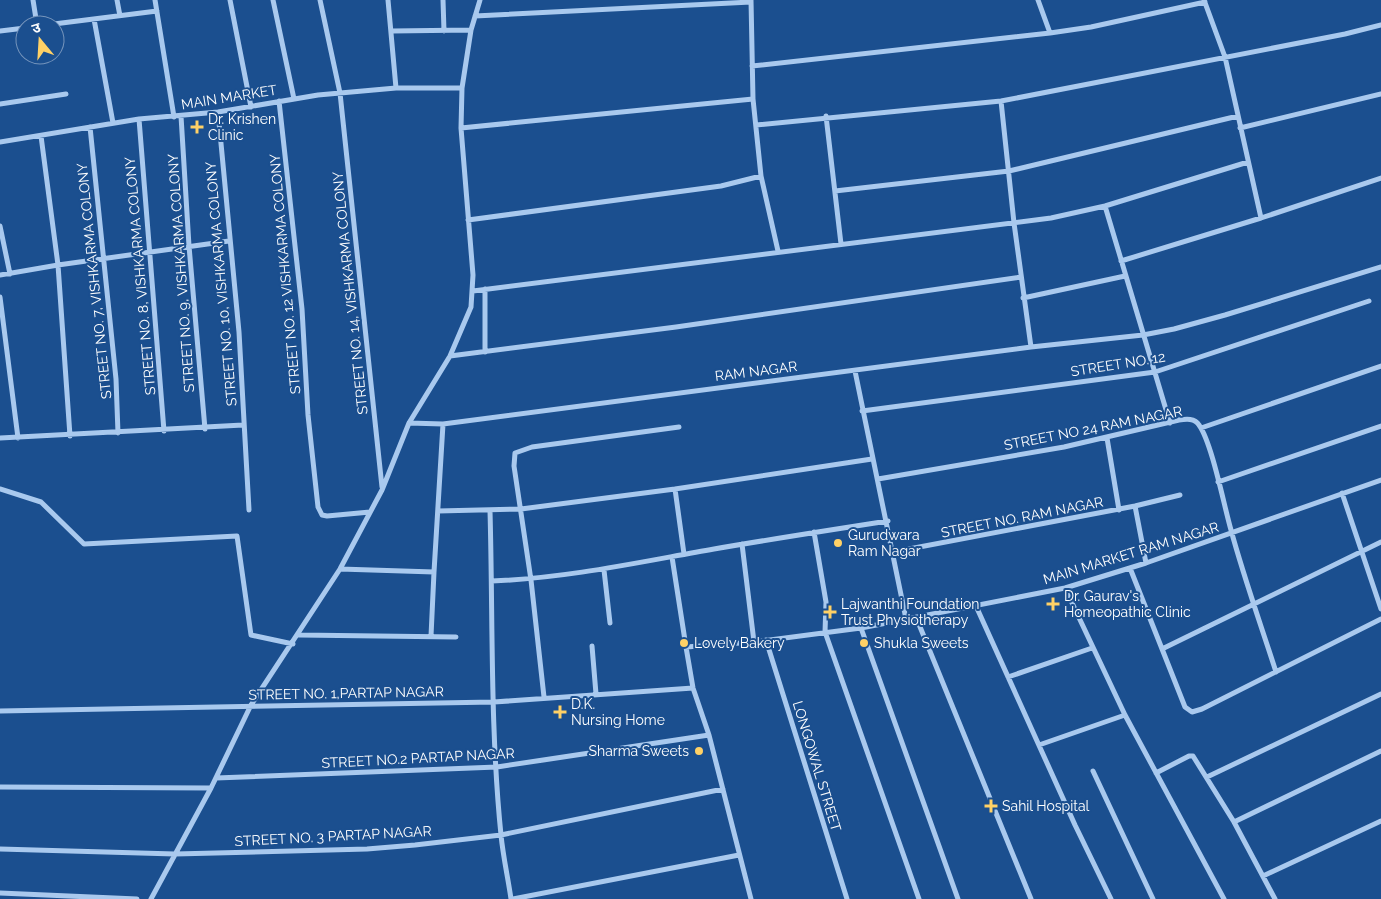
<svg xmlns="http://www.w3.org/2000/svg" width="1381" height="899" font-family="Raleway,'Noto Sans Devanagari',sans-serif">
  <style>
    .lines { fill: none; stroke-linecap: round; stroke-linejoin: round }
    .minor { stroke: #a9c9ee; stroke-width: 5 }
    .poi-dot { fill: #ffd166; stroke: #1b4f8f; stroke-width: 2 }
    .labels { text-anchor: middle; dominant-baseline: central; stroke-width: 4; stroke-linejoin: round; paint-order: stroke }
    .street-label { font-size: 14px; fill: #fff; stroke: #1b4f8f }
    .poi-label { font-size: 14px; fill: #fff; stroke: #1b4f8f; text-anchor: start }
  </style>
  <rect width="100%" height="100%" fill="#1b4f8f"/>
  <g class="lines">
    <!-- minor -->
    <path class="minor" d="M33 0 37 25
      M117 0 120 16
      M155 0 174 117
      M230 0 251 107
      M273 0 294 99
      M320 0 340 93 382 487
      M388 0 396 88
      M443 0 444 31
      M751 0 753 99 761 176 778 251
      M1038 0 1050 33
      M1204 0 1225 57 1261 218
      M475 16 751 2
      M94 19 113 123
      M46 25 157 11
      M0 31 25 28
      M392 31 471 30
      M752 66 1050 33 1091 27 1205 2
      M279 101 302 309 308 415 318 507 322 515 327 516 370 512
      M1001 101 1014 223 1031 347
      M0 104 66 94
      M218 112 239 332 249 510
      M181 116 189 246 205 429
      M826 116 841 244
      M139 119 164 431
      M756 125 1001 101 1345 34 1381 25
      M90 127 116 379 118 433
      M461 128 753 99
      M1240 128 1381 94
      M41 136 58 265 70 436
      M0 142 139 119 218 112 318 95 396 88H462
      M835 191 1009 171 1238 116
      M1105 206 1170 423
      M468 220 721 186 761 176
      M0 226 10 274
      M1121 261 1261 218 1381 178
      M0 275 58 265 229 241
      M485 289V352
      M473 291 1051 218 1105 206 1248 162
      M0 297 18 438
      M1023 298 1125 276
      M450 356 676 327 1021 277
      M855 371 906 619
      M862 411 1155 372 1369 301
      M409 423 443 424 1031 347 1143 335 1174 329 1225 315 1381 267
      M1201 428 1381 366
      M0 438 243 425
      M1107 438 1119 510
      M878 479 1064 447 1179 420C1186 419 1195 418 1199 425 1212 443 1224 506 1231 530 1244 578 1261 625 1276 672
      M1218 482 1381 426
      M0 489 41 502 84 544 237 536 251 635 293 644
      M675 489 684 554
      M1342 493 1381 609
      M1135 506 1146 563
      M438 511 521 509 675 489 872 459
      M490 511C493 619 490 727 501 835 503 856 508 878 511 899
      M814 532 826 602 825 632 919 899
      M742 544 754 642
      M893 552 1135 506 1180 495
      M672 557 686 647
      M1130 568 1185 707 1192 712 1202 709 1381 619
      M340 569 434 572 443 424
      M604 570 610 623
      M492 581C568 578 640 562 714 549 772 539 830 530 888 521
      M1065 588 1125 715 1224 899
      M976 606 1075 825 1111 899
      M916 617 1031 899
      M861 628 958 899
      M299 635 456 637
      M431 636 434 572
      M766 640 847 899
      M592 646 596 694
      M1162 649 1381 542
      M1008 677 1092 648
      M544 697 531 580 514 466 515 453 532 447 679 427
      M0 711 494 702 693 688
      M1039 745 1125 715
      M1093 771 1153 899
      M1156 773 1189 756H1193L1234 822 1275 899
      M1207 777 1381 694
      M216 778 497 767 709 735
      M0 787 211 788
      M1234 822 1381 751
      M0 849 175 854 367 849 415 845 501 835 723 789
      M1263 876 1381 821
      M0 893 137 899
      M151 899 211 788 251 705 340 569 382 490 409 423 450 356 471 307 473 275 461 128 462 88 471 30 480 0
      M513 899 739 855
      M751 899 709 735 693 688 686 647 754 642 861 628 1065 588 1146 563 1381 480"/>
  </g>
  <!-- markers -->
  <g class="poi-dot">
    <path d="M194.5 119.5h5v5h5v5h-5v5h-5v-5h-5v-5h5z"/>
    <circle cx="838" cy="543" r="5"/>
    <path d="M1050.5 596.5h5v5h5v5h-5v5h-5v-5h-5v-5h5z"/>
    <path d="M827.5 604.5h5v5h5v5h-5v5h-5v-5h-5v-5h5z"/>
    <circle cx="684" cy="643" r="5"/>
    <circle cx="864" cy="643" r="5"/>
    <path d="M557.5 704.5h5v5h5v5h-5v5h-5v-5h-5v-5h5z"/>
    <circle cx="699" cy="751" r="5"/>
    <path d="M988.5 798.5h5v5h5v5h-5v5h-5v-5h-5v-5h5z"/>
  </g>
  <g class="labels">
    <!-- street labels -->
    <g class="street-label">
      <text transform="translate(229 97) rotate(-9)">MAIN MARKET</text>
      <text transform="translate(181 273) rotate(-94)">STREET NO. 9, VISHKARMA COLONY</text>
      <text transform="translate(285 274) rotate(-95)">STREET NO. 12 VISHKARMA COLONY</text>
      <text transform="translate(140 276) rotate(-95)">STREET NO. 8, VISHKARMA COLONY</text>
      <text transform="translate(94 281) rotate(-96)">STREET NO. 7, VISHKARMA COLONY</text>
      <text transform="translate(221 284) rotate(-95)">STREET NO. 10, VISHKARMA COLONY</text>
      <text transform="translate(350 293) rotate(-96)">STREET NO. 14, VISHKARMA COLONY</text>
      <text transform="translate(1118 364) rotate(-9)">STREET NO. 12</text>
      <text transform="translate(756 371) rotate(-7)">RAM NAGAR</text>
      <text transform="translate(1093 428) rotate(-11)">STREET NO 24 RAM NAGAR</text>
      <text transform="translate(1022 517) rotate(-11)">STREET NO. RAM NAGAR</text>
      <text transform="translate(1131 553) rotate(-17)">MAIN MARKET RAM NAGAR</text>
      <text transform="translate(346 693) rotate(-1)">STREET NO. 1,PARTAP NAGAR</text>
      <text transform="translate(418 758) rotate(-3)">STREET NO.2 PARTAP NAGAR</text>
      <text transform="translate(817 766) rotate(73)">LONGOWAL STREET</text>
      <text transform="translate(333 836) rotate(-3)">STREET NO. 3 PARTAP NAGAR</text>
    </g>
    <!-- poi labels -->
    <g class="poi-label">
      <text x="208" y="119">Dr. Krishen<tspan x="208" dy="16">Clinic</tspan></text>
      <text x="848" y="535">Gurudwara<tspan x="848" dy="16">Ram Nagar</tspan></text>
      <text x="1064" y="596">Dr. Gaurav's<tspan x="1064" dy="16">Homeopathic Clinic</tspan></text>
      <text x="841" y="604">Lajwanthi Foundation<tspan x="841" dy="16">Trust Physiotherapy</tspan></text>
      <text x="694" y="643">Lovely Bakery</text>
      <text x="874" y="643">Shukla Sweets</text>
      <text x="571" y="704">D.K.<tspan x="571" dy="16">Nursing Home</tspan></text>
      <text x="689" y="751" text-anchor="end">Sharma Sweets</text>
      <text x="1002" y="806">Sahil Hospital</text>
    </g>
  </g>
  <!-- north arrow -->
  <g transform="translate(40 40) rotate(342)"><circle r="24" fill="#1b4f8f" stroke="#7695bc"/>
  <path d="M0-4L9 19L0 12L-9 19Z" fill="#ffd166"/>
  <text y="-8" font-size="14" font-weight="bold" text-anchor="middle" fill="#ffffff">उ</text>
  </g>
</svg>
